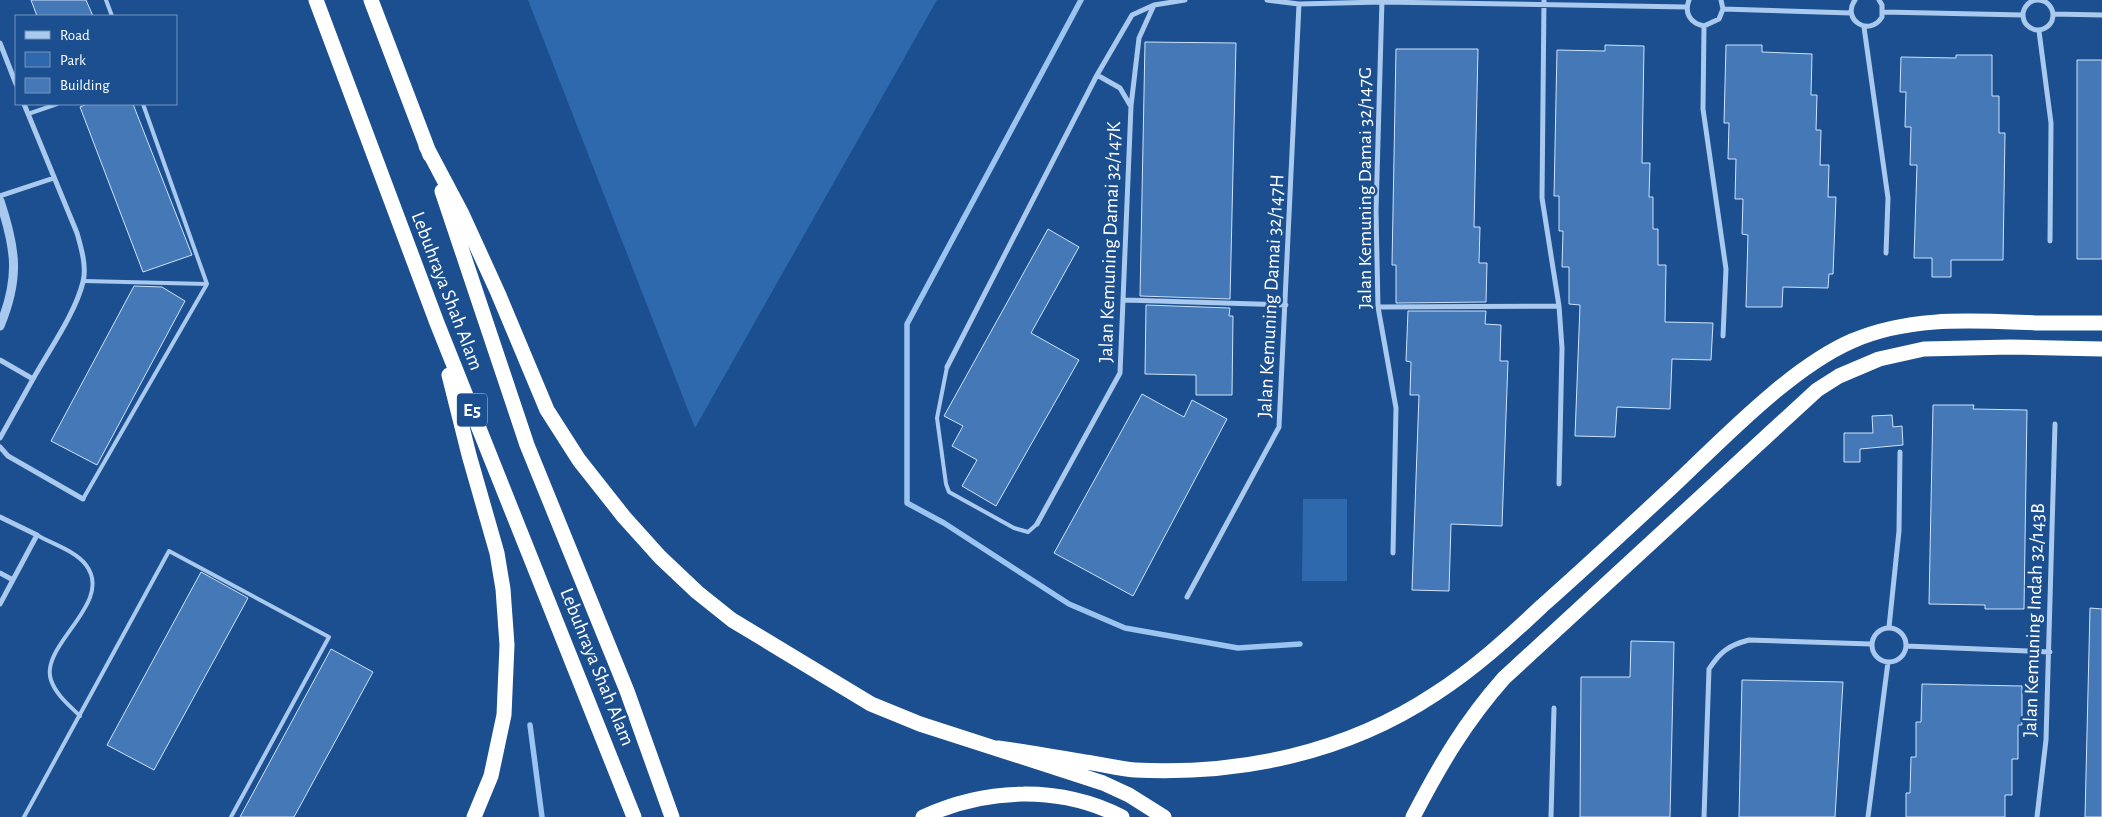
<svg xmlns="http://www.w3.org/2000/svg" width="2102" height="817" font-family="'Alegreya Sans',sans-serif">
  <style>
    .green { fill: #2e69ad }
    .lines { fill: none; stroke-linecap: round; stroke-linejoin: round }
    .stream { stroke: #9cc4f0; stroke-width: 5.5 }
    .building { fill: #4478b7; stroke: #cfe3fa }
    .service { stroke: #a9c9ee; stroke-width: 4 }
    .minor { stroke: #a9c9ee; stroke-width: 5 }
    .tertiary { stroke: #a9c9ee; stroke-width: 9 }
    .motorway { stroke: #fff; stroke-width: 15 }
    .labels { text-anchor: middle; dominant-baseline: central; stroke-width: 5; stroke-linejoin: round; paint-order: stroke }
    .shield { fill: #1b4f8f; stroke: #bbcadd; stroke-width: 1 }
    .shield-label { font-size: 19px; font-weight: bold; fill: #fff }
    .street-label { font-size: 20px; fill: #fff; stroke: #1b4f8f }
  </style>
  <rect width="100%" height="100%" fill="#1b4f8f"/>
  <!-- green -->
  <path class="green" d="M528 0H937L695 428Z
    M1303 499H1347V581H1302Z"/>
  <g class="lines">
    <!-- stream -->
    <path class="stream" d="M1081 0 907 324V503L944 523 1069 604 1125 628 1238 648 1300 644
      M530 725 542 817"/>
  </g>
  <!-- building -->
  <path class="building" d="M31 0H86L93 16H37Z
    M1145 42 1236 43 1230 299 1140 296Z
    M1605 45 1644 46 1642 163H1650L1649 197H1653V229H1658V265H1666L1665 322 1713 323 1711 360 1672 359 1670 409 1617 407 1615 437 1575 436 1580 305 1569 304V267H1562L1563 231H1559V196H1554L1557 50 1605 51Z
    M1726 45H1762V52L1812 54 1811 95H1817L1816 130H1821L1820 165H1829L1828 197H1836L1833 274H1829L1828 288 1783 287 1782 307H1746L1748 235 1742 234 1743 199H1735L1736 159H1728L1729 123H1724Z
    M1396 49H1478L1474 227H1480L1479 263H1487L1486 302 1396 303V265H1392Z
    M1956 55H1992V96H1999V133H2005L2003 260H1951V277H1932V258H1914L1917 165H1910L1911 127H1905L1906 92H1900L1901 57 1956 58Z
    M2077 60H2102V259H2077Z
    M87 104H133L192 255 143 272 80 107Z
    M1048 229 1079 247 1031 333 1079 360 996 506 962 486 977 460 952 446 963 426 944 416Z
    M134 286 162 287 185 301 97 465 51 441Z
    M1146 305 1230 308 1229 316H1233L1232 395H1196V375L1145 374Z
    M1408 311H1486L1485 324 1501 325 1500 361H1508L1502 526 1451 524 1449 591 1412 590 1419 395H1410L1411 362 1406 361Z
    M1142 394 1184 417 1192 400 1227 419 1133 596 1054 553Z
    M1933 405H1974L1973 409 2027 410 2024 609H1985V605L1929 604Z
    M1892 415 1893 427 1902 426 1903 445 1860 449V462H1844V433H1873L1872 416Z
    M201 572 248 598 154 770 107 745Z
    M2090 608 2102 609V817H2085Z
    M1631 641 1674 642 1670 817H1580L1581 677H1630Z
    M331 649 373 672 294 817H240Z
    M1742 680 1843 682 1835 817H1739Z
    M1922 684 2022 686V725H2018V759H2012V795H2005V817H1906V793H1910L1911 757H1916V722H1921Z"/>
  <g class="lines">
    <!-- service -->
    <path class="service" d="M106 0 112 16
      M28 114 57 104
      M84 281 207 284
      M947 367 937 418 946 484 949 492 1014 528 1028 532 1037 524
      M83 499 207 284 143 104
      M37 535C52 544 76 551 86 565 115 603 39 645 51 680 56 695 69 705 80 716
      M24 817 169 551 329 637 231 817"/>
    <!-- minor -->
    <path class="minor" d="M1267 0 1299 4 1382 2 1687 7
      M1382 0 1376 211 1378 307 1396 408 1393 553
      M1544 0 1542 198 1559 306 1562 348 1559 484
      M1689 0C1684 13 1690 23 1704 26L1719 19 1723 9 1721 0
      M1855 0C1841 19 1869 38 1882 17V5L1879 0
      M2023 15a15 15 0 1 1 30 0a15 15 0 1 1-30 0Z
      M1723 9 1851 13
      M1883 12 2023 15
      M2053 14 2102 15
      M1704 26 1703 109 1726 269 1723 336
      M1864 27 1888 198 1886 253
      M2039 31 2051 123 2050 241
      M0 43 16 84
      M1097 75 1120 88 1130 105
      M24 104 77 233C81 247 87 267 83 282 75 314 49 350 33 379
      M0 196 54 178
      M1125 300 1286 305
      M1378 307 1559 306
      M0 360 33 379 0 438
      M947 367 1097 75 1132 15 1154 5 1185 0
      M0 447 8 456 83 499
      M0 517 37 535 0 604
      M1037 524 1120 373 1131 106 1139 38 1154 5
      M0 573 13 580
      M1187 597 1279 427 1299 4
      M1889 627 1899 531 1900 452
      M1872 645a17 17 0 1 1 34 0a17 17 0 1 1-34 0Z
      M1906 646 2050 652
      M1551 817 1554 708
      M1704 817 1709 669C1720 652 1729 645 1749 640L1871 644
      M1868 817 1888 662
      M2037 817 2046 740 2055 424"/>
    <!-- tertiary -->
    <path class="tertiary" d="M0 201C16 249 20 278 0 326"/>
    <!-- motorway -->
    <path class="motorway" d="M316 0 437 323 634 817
      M371 0 430 155
      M426 146 462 214 498 293 547 410 579 460 624 517 660 557 697 592 732 620 871 704 920 724 1103 783 1129 795 1164 817
      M442 191 527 445 627 691 672 817
      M449 375 469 455 497 553 503 589 507 645 504 715 491 776 474 817
      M998 748C1027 752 1056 757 1085 762 1102 764 1118 769 1135 770 1241 775 1346 753 1435 694 1474 669 1508 638 1542 606 1586 567 1629 527 1672 487 1722 440 1790 368 1852 341 1912 315 1977 321 2039 323 2060 323 2081 323 2102 323
      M923 817C986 788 1059 785 1122 817
      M1413 817C1440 765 1465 722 1504 678L1817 390 1839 376 1879 359 1924 349 2011 347 2102 349"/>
  </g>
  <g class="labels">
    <!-- shield labels -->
    <rect class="shield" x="457" y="393.5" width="30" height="33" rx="4"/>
    <g class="shield-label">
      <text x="472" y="410">E5</text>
    </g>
    <!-- street labels -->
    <g class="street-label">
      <text transform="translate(1365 188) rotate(-90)">Jalan Kemuning Damai 32/147G</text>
      <text transform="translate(1110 242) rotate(-88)">Jalan Kemuning Damai 32/147K</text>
      <text transform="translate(447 291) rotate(69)">Lebuhraya Shah Alam</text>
      <text transform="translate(1271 296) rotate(-87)">Jalan Kemuning Damai 32/147H</text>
      <text transform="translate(2034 620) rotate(-88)">Jalan Kemuning Indah 32/143B</text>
      <text transform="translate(597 667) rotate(68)">Lebuhraya Shah Alam</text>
    </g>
  </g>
  <!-- legend -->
  <rect x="15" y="15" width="162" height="90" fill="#1b4f8f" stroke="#7695bc"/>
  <rect x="25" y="31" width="25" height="8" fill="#a9c9ee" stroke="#7695bc"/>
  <text x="60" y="40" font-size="15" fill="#ffffff">Road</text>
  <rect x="25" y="52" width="25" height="15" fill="#2e69ad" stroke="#7695bc"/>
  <text x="60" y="65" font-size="15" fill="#ffffff">Park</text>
  <rect x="25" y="78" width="25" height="15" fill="#4478b7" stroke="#7695bc"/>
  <text x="60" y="90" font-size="15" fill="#ffffff">Building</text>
</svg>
